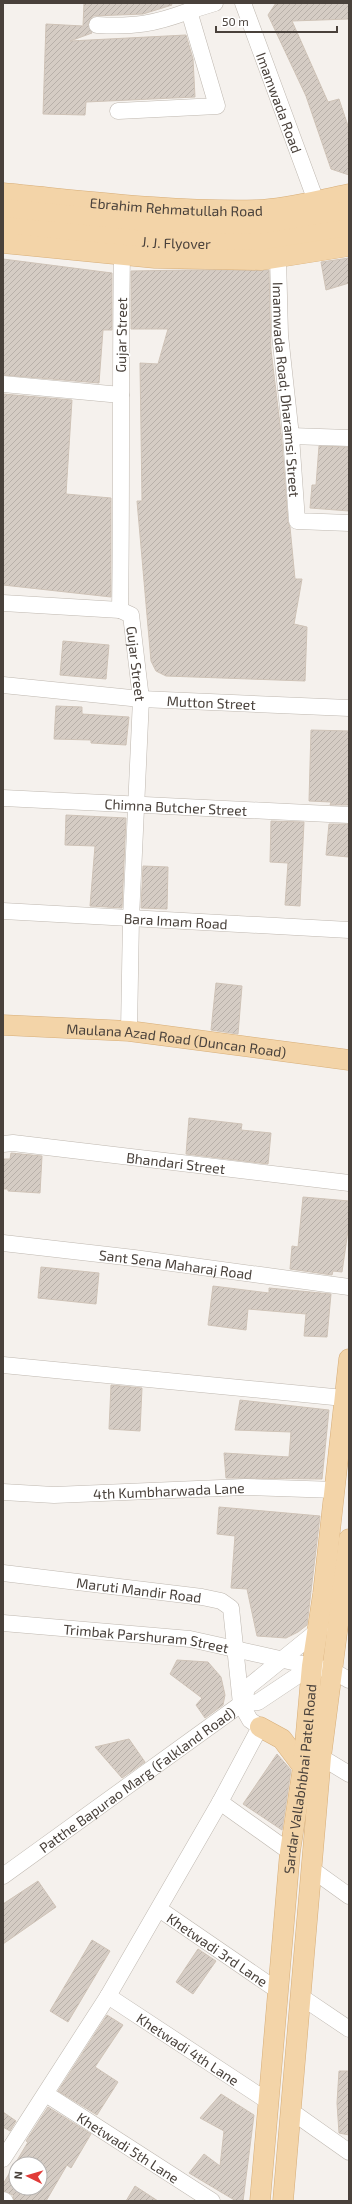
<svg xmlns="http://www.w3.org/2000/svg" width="352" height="2204" font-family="'Exo 2',sans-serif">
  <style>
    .building { fill: url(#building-hatch); stroke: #cfc3b7; fill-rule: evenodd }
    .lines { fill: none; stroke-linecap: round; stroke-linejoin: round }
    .minor-casing { stroke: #bfb8b0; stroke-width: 17 }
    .major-casing { stroke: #d7ae79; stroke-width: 21 }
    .minor { stroke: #fff; stroke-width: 16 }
    .major { stroke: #f3d4a8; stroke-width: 20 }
    .labels { text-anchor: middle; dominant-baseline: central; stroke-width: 3; stroke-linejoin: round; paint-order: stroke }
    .street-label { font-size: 14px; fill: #49413b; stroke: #fff }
  </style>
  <defs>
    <pattern id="building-hatch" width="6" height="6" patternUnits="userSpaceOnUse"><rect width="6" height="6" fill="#d5ccc4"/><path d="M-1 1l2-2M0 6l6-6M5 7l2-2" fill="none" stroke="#b8b0a9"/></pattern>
  </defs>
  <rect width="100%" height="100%" fill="#f5f1ed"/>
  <!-- building -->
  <path class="building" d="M84 3H171L172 5 143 14 93 16 88 24 92 33 70 41 186 35 193 59 195 97 86 102 85 115 43 114 46 24 83 26Z
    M276 3H349V19L292 21 328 102 339 99 349 129V175L331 169 306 96 268 15Z
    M349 258V283L326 290 321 262Z
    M3 259 112 273V330H103L99 383 3 375Z
    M188 270H269L271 350 282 441 288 522 290 527 295 579H302L294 624 307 627 305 681 166 676 156 671 151 661 137 501H142L140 363 158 364 168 329H131V271Z
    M3 394 72 400 66 494 111 498V597L3 585Z
    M319 446 349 447V511L310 508 312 485H316Z
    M63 641 109 645 106 679 60 675Z
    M56 706 82 707V714L129 717 126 745 91 743V740L54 739Z
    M311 730 349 731V805H330L331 802 309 801Z
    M66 815 126 818 122 908 90 906 95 846 65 845Z
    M271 821 304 822 300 906 285 905 288 863 270 862Z
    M329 824H349V857L326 855Z
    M143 866 168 867 167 909 141 908Z
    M216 983 242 986 238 1034 211 1030Z
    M189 1118 242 1124 241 1130 271 1133 268 1164 186 1154Z
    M11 1153 42 1156 40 1193 8 1191V1189H3V1159H10Z
    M303 1197 349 1201V1224L342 1272 333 1271 332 1275 290 1269 292 1246 298 1247Z
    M41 1267 99 1273 96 1304 38 1298Z
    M213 1286 269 1293V1288L331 1294 327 1337 304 1336 306 1314 248 1309 246 1330 208 1325Z
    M111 1385 142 1388 140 1431 109 1429Z
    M240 1400 329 1410 322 1479 226 1478 224 1453 289 1457 291 1432 235 1430Z
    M219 1507 320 1516 307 1625 298 1632 286 1638 257 1636 247 1589 231 1588 235 1536 217 1534Z
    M177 1660 208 1662 221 1677 225 1695 223 1705 205 1718 196 1705 202 1698 170 1674Z
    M129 1739 145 1762 122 1778 95 1747Z
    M277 1754 291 1770 282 1830 243 1804Z
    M38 1881 56 1907 3 1944V1904Z
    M92 1940 110 1951 68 2022 50 2011Z
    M198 1949 216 1961 193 1994 176 1982Z
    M107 2015 123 2025 95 2067 118 2082 97 2115 58 2091Z
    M339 2071H349V2135L339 2133 337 2103Z
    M221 2094 254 2115 243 2201H236L189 2173 204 2154 220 2166 224 2131 200 2118Z
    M48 2107 91 2134 71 2168 67 2165 46 2201H14L13 2195 3 2191V2184L28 2142 26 2141ZM16 2164H40V2188H16Z
    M3 2112 16 2121 10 2131 3 2127Z
    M135 2186 158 2201H126Z"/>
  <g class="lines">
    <!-- minor casing -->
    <g class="minor-casing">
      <g id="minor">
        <path id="s1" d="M243 3 316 201"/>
        <path d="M97 25C135 27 154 24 189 11"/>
        <path d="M118 111 217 106 189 11 215 3"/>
        <path id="s2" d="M122 254C120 373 122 491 120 610L131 615 141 699 131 918 129 1031"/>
        <path id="s3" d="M278 258 280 335 291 436 297 521 349 523"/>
        <path d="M3 384 121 395"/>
        <path d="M291 436 349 438"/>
        <path d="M3 603 120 610"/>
        <path id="s4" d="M3 685 141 699 349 708"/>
        <path id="s5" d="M3 798 349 815"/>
        <path id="s6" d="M3 911 349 930"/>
        <path id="s7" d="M3 1144 13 1143 349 1183"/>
        <path id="s8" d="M3 1243 134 1258 349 1287"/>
        <path d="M3 1365 344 1398"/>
        <path id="s9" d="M3 1492 54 1495 245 1487 336 1490"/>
        <path id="s10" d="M3 1573 202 1597 221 1601 231 1608 241 1704 250 1720 260 1727 220 1802 108 1996 3 2159"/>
        <path id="s11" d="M3 1623 190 1639 333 1671 349 1680"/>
        <path d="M241 1704 258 1702 312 1666"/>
        <path d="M321 1757 349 1774"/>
        <path d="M220 1802 290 1852"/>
        <path d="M310 1868 349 1896"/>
        <path id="s12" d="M3 1876 241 1704 248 1687 321 1628"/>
        <path id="s13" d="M159 1909 277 1990"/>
        <path id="s14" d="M108 1996 269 2102"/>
        <path d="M300 1996 349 2029"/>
        <path id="s15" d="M46 2094 212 2201"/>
        <path d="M291 2111 349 2152"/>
        <path d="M3 2200 5 2201"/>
      </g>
    </g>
    <!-- major casing -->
    <g class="major-casing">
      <g id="major">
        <path id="s16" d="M3 193C87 201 172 212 257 210 287 209 319 200 349 194"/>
        <path d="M3 209 157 224 259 226 349 211"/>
        <path id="s17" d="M3 227 156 242 260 244 349 229"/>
        <path d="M3 243 155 258 261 260 349 246"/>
        <path id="s18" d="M3 1025 129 1031 349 1060"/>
        <path d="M260 1727 282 1739 303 1767"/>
        <path id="s19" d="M260 2201 290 1852 303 1767 312 1666 323 1594 349 1359"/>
        <path d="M283 2201 321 1757 349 1539"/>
      </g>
    </g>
    <!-- minor -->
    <use href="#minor" class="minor"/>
    <!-- major -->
    <use href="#major" class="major"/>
  </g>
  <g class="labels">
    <!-- street labels -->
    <g class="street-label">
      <text stroke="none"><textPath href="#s1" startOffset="106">Imamwada Road</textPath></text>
      <text stroke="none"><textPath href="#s16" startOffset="174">Ebrahim Rehmatullah Road</textPath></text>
      <text stroke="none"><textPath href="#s17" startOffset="174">J. J. Flyover</textPath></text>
      <text transform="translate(121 335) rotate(-89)">Gujar Street</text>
      <text stroke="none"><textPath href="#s3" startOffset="132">Imamwada Road; Dharamsi Street</textPath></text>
      <text stroke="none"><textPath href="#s2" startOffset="417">Gujar Street</textPath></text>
      <text stroke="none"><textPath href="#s4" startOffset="209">Mutton Street</textPath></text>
      <text stroke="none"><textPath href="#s5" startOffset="173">Chimna Butcher Street</textPath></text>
      <text stroke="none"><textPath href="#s6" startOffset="173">Bara Imam Road</textPath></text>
      <text stroke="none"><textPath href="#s18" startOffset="174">Maulana Azad Road (Duncan Road)</textPath></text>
      <text stroke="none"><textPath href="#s7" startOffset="174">Bhandari Street</textPath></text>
      <text stroke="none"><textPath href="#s8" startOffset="174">Sant Sena Maharaj Road</textPath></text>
      <text stroke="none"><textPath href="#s9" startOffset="166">4th Kumbharwada Lane</textPath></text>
      <text stroke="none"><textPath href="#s10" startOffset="137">Maruti Mandir Road</textPath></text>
      <text stroke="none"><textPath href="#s11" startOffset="144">Trimbak Parshuram Street</textPath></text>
      <text stroke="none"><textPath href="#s19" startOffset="424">Sardar Vallabhbhai Patel Road</textPath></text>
      <text stroke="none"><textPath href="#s12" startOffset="165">Patthe Bapurao Marg (Falkland Road)</textPath></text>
      <text stroke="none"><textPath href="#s13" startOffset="71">Khetwadi 3rd Lane</textPath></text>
      <text stroke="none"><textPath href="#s14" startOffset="96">Khetwadi 4th Lane</textPath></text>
      <text stroke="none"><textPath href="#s15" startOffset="98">Khetwadi 5th Lane</textPath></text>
    </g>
  </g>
  <!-- border -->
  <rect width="352" height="2204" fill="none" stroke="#49413b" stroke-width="8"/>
  <!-- north arrow -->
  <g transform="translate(28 2176) rotate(275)"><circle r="19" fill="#ffffff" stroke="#b6b3b1"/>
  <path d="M0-3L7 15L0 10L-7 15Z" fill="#e13b38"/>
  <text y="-6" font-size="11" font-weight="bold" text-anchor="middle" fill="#49413b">N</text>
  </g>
  <!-- scale -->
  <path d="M216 26v6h121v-6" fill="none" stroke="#49413b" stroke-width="2"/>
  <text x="222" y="26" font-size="12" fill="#49413b" stroke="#ffffff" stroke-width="3" paint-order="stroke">50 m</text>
</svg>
